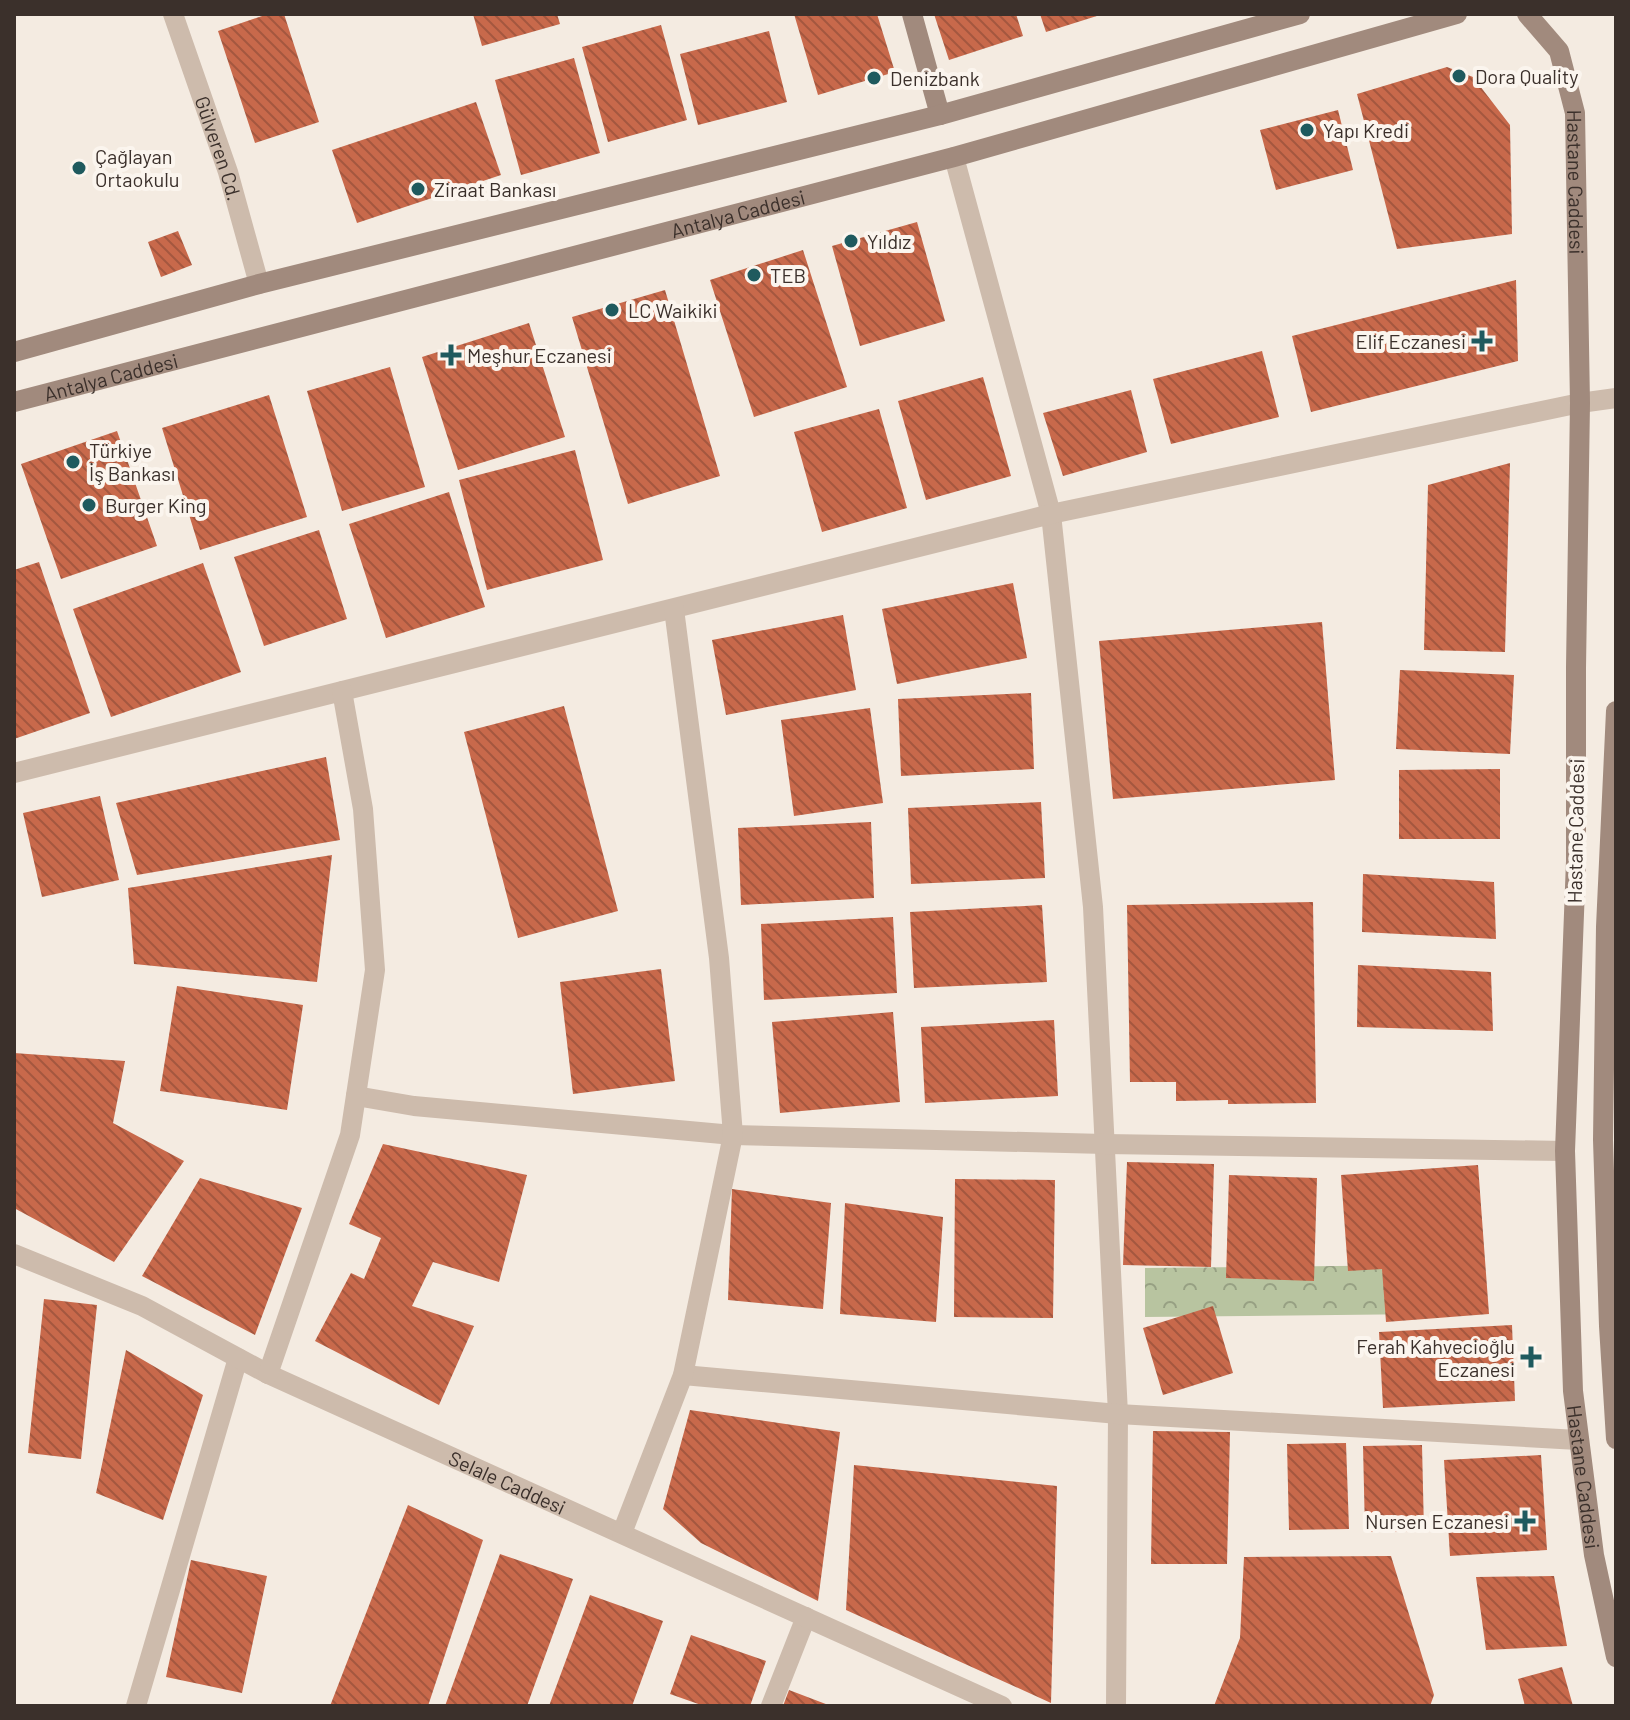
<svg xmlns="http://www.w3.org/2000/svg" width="1630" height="1720" font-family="Barlow,sans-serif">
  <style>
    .forest { fill: url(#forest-crowns) }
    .building { fill: url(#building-back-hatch) }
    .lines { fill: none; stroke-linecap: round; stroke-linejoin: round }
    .path { stroke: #b9a596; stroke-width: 5; stroke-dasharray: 4 4; stroke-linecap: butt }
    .lane { stroke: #cdbbac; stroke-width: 20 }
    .street { stroke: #cdbbac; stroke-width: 20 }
    .secondary { stroke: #a18a7d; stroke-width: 20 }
    .poi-dot { fill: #1f5a5e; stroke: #fbf5ee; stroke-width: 3 }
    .labels { text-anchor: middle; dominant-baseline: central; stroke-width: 8; stroke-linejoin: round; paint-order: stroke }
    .poi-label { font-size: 20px; fill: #3b302b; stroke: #fbf5ee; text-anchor: start }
    .street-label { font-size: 20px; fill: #3b302b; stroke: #fbf5ee }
  </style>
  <defs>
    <pattern id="forest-crowns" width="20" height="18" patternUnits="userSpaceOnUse" patternTransform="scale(2)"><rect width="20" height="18" fill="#b8c4a0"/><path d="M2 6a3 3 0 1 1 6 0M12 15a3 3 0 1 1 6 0" fill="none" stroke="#97a083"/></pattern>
    <pattern id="building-back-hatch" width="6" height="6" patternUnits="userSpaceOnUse" patternTransform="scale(2)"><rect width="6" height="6" fill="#c8694b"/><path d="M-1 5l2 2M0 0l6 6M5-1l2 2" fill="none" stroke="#a4573f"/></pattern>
  </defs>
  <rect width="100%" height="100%" fill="#f4ebe1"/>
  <!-- forest -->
  <path class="forest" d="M1426 1265V1314L1145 1317V1268Z"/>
  <!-- building -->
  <path class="building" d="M268 14H284L319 122 255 143 218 31Z
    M473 14H557L560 24 482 46Z
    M794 14H877L895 72 818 95Z
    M934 14H1016L1023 36 949 60Z
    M1040 14H1100V15L1046 32Z
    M661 25 687 120 608 142 582 47Z
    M769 31 787 102 698 125 680 54Z
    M574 58 600 153 521 175 495 80Z
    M1447 67 1473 77 1510 125 1512 234 1397 249 1357 94Z
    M476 102 501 175 357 223 332 150Z
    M1338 110 1353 170 1276 190 1260 130Z
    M917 222 945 321 860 346 832 246Z
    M178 231 192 265 161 277 148 242Z
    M803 250 847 387 754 417 710 280Z
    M1516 280 1518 361 1311 412 1292 336Z
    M665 290 720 476 628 504 572 317Z
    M529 323 565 437 458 470 422 357Z
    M1262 351 1279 417 1171 444 1153 379Z
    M390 367 425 487 342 511 307 391Z
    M983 377 1011 476 926 500 898 401Z
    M1131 390 1147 452 1063 476 1043 413Z
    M269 395 307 517 200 550 162 428Z
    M879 409 907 508 822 532 794 432Z
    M117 431 157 546 61 579 21 464Z
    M575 450 603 560 487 590 459 480Z
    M1510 463 1505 652 1424 650 1428 485Z
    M449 492 485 607 386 638 349 524Z
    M319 530 347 619 264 646 234 557Z
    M39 562 90 713 14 739V570Z
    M203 563 241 672 111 717 73 609Z
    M1013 583 1027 658 897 684 882 609Z
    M843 615 856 690 726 715 712 640Z
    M1322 622 1335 780 1113 799 1099 641Z
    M1400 670 1514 675 1510 754 1396 749Z
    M1031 693 1034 769 901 776 898 699Z
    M564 706 618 911 518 938 464 732Z
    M870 708 883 803 794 816 781 720Z
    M326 757 340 840 137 875 116 803Z
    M1500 769V839H1399V770Z
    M100 796 119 880 42 897 23 813Z
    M1041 802 1045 878 911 884 908 808Z
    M871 822 874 898 741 905 738 828Z
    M332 855 317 982 134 964 128 888Z
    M1363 874 1494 882 1496 939 1362 932Z
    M1313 902 1316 1103 1228 1104V1100L1176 1101V1082H1130L1127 905Z
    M1042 905 1047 982 914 988 910 912Z
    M893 917 897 993 764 1000 761 924Z
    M1358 965 1491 972 1493 1031 1357 1027Z
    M661 969 675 1081 573 1094 560 982Z
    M177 986 303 1005 287 1110 160 1091Z
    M893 1012 900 1102 780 1113 772 1022Z
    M1054 1020 1058 1096 925 1103 921 1027Z
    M14 1053 125 1061 113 1123 184 1161 114 1262 14 1208Z
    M383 1144 527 1175 499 1282 433 1262 412 1306 474 1326 439 1405 315 1341 351 1273 364 1279 381 1238 349 1224Z
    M1127 1162 1214 1164 1211 1267 1123 1265Z
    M1478 1165 1489 1314 1386 1322 1382 1269 1348 1271 1341 1175Z
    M1229 1175 1317 1178 1314 1281 1226 1278Z
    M200 1178 302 1208 255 1335 142 1276Z
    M955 1179 1055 1180 1053 1318 954 1317Z
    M732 1189 831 1203 823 1309 728 1300Z
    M845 1203 943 1217 936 1322 840 1314Z
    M44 1299 97 1305 81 1459 28 1453Z
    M1213 1306 1233 1373 1163 1395 1143 1328Z
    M1512 1325 1515 1401 1383 1408 1379 1332Z
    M126 1350 203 1395 163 1520 96 1493Z
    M690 1410 840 1432 818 1601 701 1543 663 1509Z
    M1153 1431 1230 1432 1227 1564H1151Z
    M1346 1443 1349 1529 1289 1530 1287 1444Z
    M1422 1445 1424 1531 1365 1532 1363 1446Z
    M1541 1455 1547 1550 1450 1556 1444 1460Z
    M854 1465 1057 1486 1051 1703 846 1610Z
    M408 1505 483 1540 428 1706H330Z
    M500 1554 573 1579 527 1706H445Z
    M1391 1556 1434 1695 1430 1706H1214L1240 1638 1244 1557Z
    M191 1560 267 1576 242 1693 166 1677Z
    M1554 1576 1567 1646 1486 1650 1476 1577Z
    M590 1595 663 1621 632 1706H549Z
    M691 1635 766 1661 750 1706H704L670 1694Z
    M1562 1667 1573 1706H1525L1518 1679Z
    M789 1690 831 1706H783Z"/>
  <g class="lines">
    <!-- path -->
    <path class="path" d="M14 1706H16"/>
    <!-- lane -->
    <path class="lane" d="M136 1706 238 1358
      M771 1706 806 1617"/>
    <!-- street -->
    <g class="street">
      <path id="s1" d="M173 14 228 172 259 284"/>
      <path d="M954 157 1051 514 1093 907 1118 1414 1116 1706"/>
      <path d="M14 773 1051 514 1580 403 1616 398"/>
      <path d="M356 1096 414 1106 733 1135 1105 1144 1565 1151"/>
      <path id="s2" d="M14 1254 142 1306 268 1374 1002 1706"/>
      <path d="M268 1374 350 1135 375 970 363 809 342 691"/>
      <path d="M683 1375 1118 1414 1578 1440"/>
      <path d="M622 1533 683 1375 733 1135 719 958 674 609"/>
    </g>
    <!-- secondary -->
    <g class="secondary">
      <path d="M912 14 940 115"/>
      <path id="s3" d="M1527 14 1559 51 1575 113 1580 403 1576 668V861L1565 1151 1573 1391 1594 1555 1616 1657"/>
      <path d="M14 352 259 284 940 115 1300 14"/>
      <path id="s4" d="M14 402 954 157 1457 14"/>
      <path d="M1616 711 1606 927 1603 1140 1609 1326 1616 1439"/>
    </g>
  </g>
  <!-- markers -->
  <g class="poi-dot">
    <circle cx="1459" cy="76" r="8"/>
    <circle cx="874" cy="78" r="8"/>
    <circle cx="1307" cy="130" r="8"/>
    <circle cx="79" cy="168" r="8"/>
    <circle cx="418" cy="189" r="8"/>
    <circle cx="851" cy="241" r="8"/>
    <circle cx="754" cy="275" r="8"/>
    <circle cx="612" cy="310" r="8"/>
    <path d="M1478 329h8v8h8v8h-8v8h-8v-8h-8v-8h8z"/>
    <path d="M447 343h8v8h8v8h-8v8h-8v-8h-8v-8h8z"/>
    <circle cx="73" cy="462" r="8"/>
    <circle cx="89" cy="505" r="8"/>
    <path d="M1527 1345h8v8h8v8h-8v8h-8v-8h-8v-8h8z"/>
    <path d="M1521 1509h8v8h8v8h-8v8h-8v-8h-8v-8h8z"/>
  </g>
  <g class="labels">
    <!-- poi labels -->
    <g class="poi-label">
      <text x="1475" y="76">Dora Quality</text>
      <text x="890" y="78">Denizbank</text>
      <text x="1323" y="130">Yapı Kredi</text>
      <text x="95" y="156">Çağlayan<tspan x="95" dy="23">Ortaokulu</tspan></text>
      <text x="434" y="189">Ziraat Bankası</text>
      <text x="867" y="241">Yıldız</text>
      <text x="770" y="275">TEB</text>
      <text x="628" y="310">LC Waikiki</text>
      <text x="1466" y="341" text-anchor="end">Elif Eczanesi</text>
      <text x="467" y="355">Meşhur Eczanesi</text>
      <text x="89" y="450">Türkiye<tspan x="89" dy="23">İş Bankası</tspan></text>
      <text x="105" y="505">Burger King</text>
      <text x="1515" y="1346" text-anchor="end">Ferah Kahvecioğlu<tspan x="1515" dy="23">Eczanesi</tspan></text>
      <text x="1509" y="1521" text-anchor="end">Nursen Eczanesi</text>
    </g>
    <!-- street labels -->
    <g class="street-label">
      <text stroke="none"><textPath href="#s1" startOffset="142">Gülveren Cd.</textPath></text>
      <text stroke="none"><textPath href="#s3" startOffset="182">Hastane Caddesi</textPath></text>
      <text stroke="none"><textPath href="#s4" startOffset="748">Antalya Caddesi</textPath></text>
      <text stroke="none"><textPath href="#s4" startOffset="100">Antalya Caddesi</textPath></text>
      <text transform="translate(1575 831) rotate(-89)">Hastane Caddesi</text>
      <text stroke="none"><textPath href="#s3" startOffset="1478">Hastane Caddesi</textPath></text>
      <text stroke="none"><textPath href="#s2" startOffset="544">Selale Caddesi</textPath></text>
    </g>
  </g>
  <!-- border -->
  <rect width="1630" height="1720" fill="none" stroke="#3b302b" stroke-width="32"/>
</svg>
